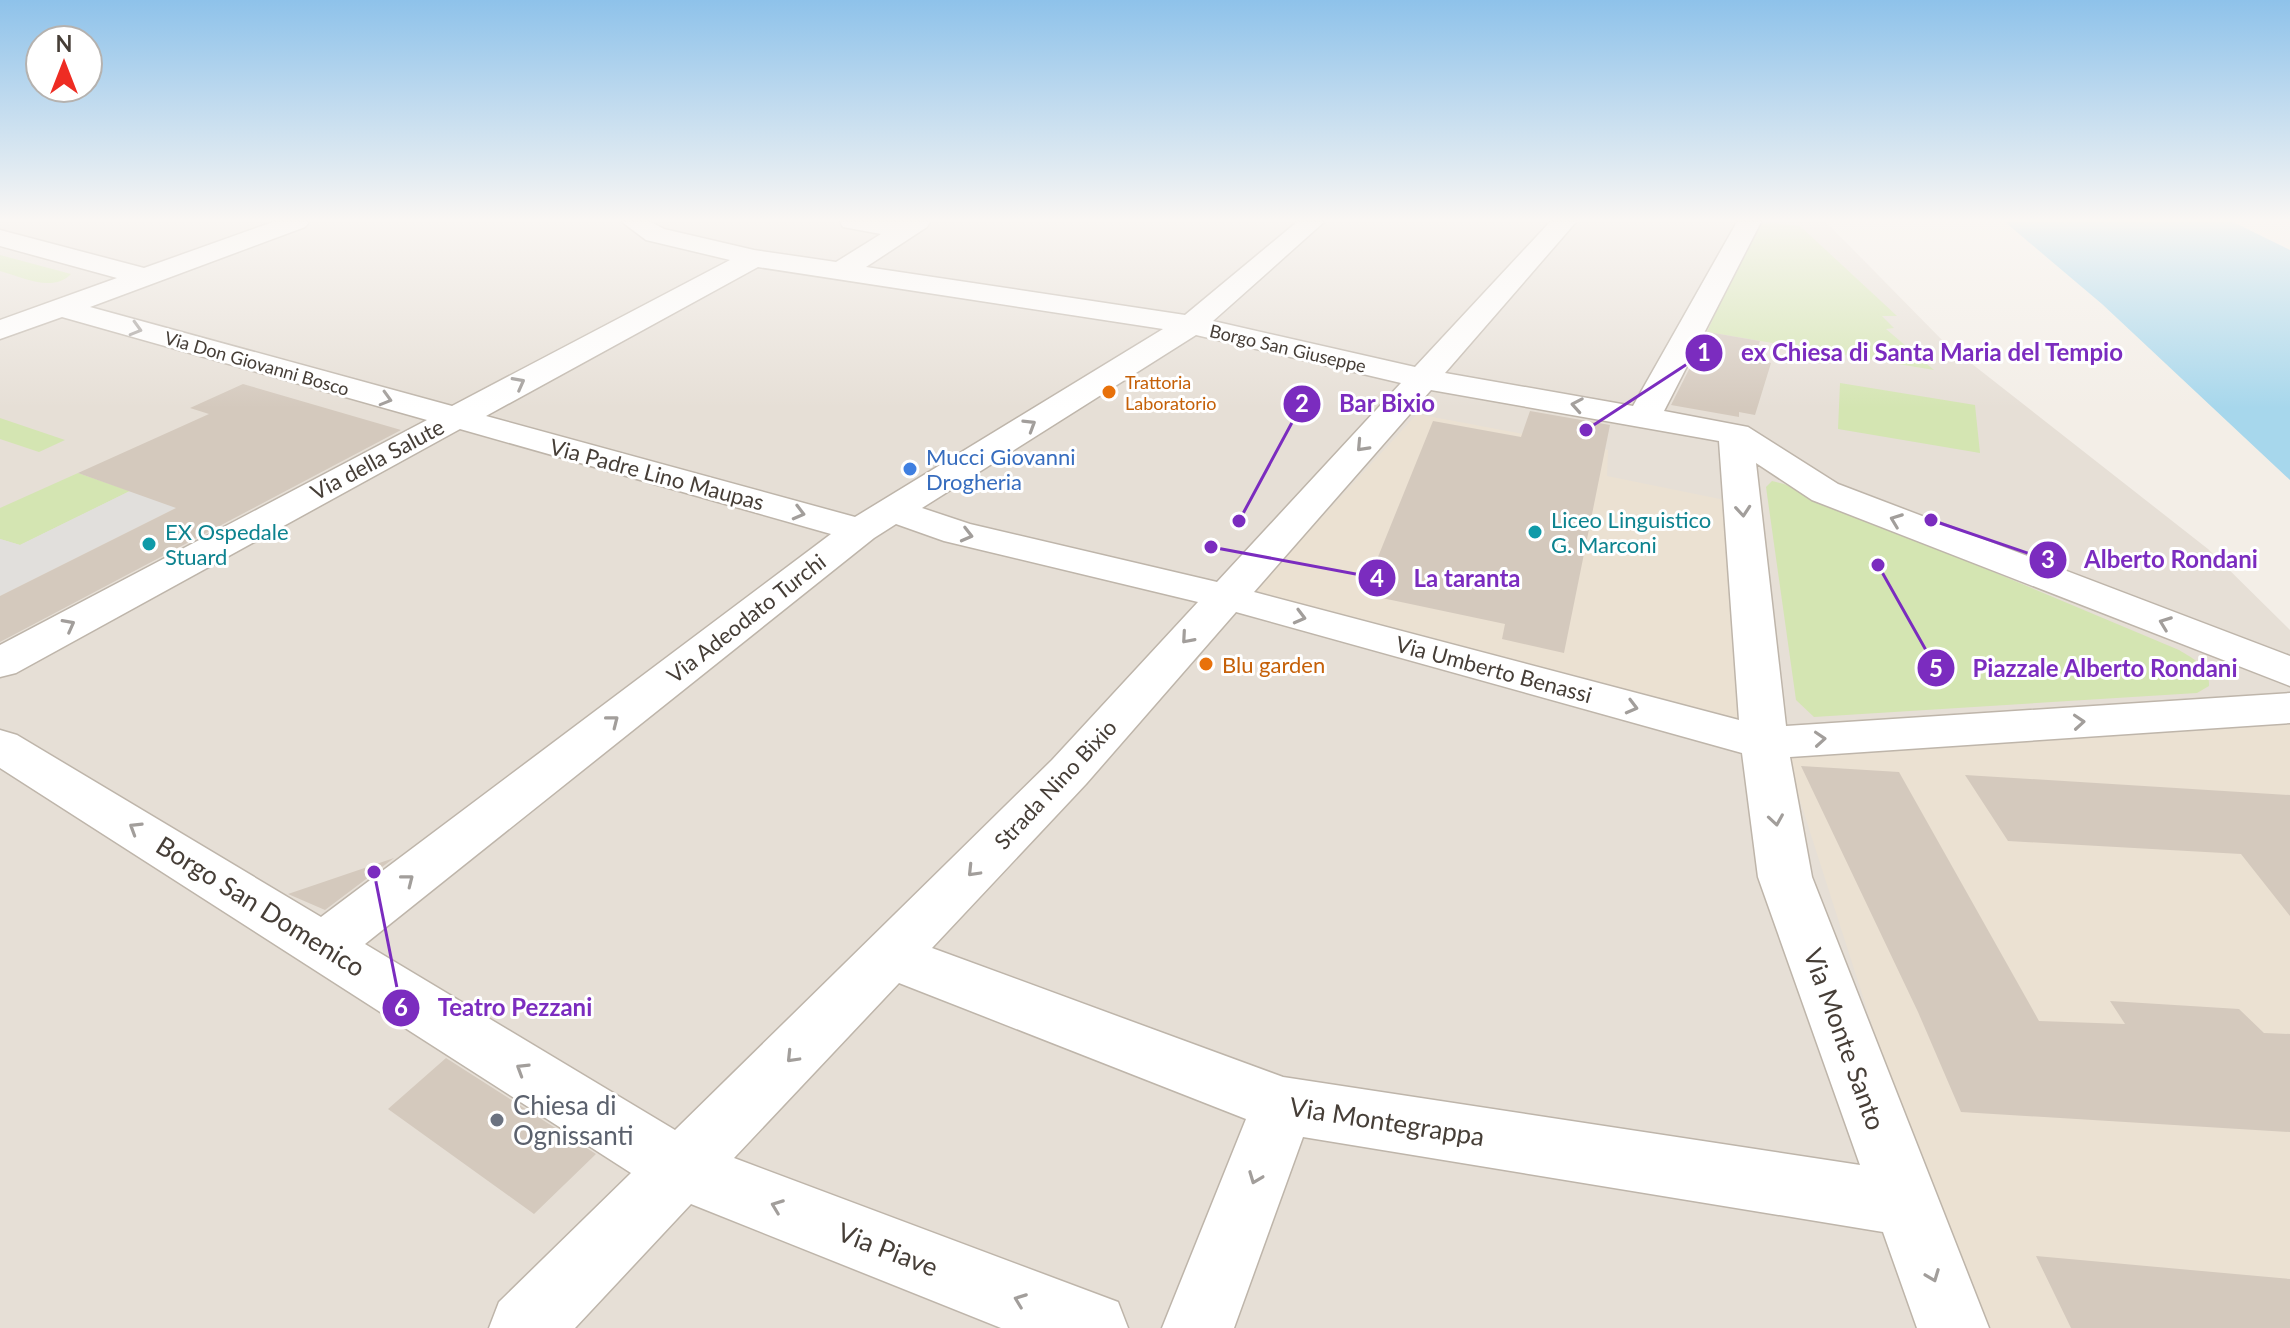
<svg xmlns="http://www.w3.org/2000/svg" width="2290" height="1328" font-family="Lato,sans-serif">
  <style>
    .residential { fill: #e6dfd6 }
    .education { fill: #ebe1d2 }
    .green { fill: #d4e5b2 }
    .parking { fill: #e1dfdc }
    .water { fill: #a7d7ec }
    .building { fill: #d4c9bd }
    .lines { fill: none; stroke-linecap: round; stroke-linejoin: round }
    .minor-casing { stroke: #beb5aa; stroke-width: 3 }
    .minor { fill: #fff; fill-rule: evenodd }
    .oneway { stroke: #a29e9b }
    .food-dot { fill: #e8710a; stroke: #fff; stroke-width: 3 }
    .shop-dot { fill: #3f7fe0; stroke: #fff; stroke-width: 3 }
    .culture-dot { fill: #0f9aa8; stroke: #fff; stroke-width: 3 }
    .worship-dot { fill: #6b7280; stroke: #fff; stroke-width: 3 }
    .labels { text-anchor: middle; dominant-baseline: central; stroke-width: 6; stroke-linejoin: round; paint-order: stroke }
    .far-street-label { font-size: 18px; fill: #463e37; stroke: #fff }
    .far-food-label { font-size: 18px; fill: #c56008; stroke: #fff; text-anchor: start }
    .shop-label { font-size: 22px; fill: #366cbe; stroke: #fff; text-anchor: start }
    .street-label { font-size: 22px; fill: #463e37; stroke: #fff }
    .culture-label { font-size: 22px; fill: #0d838f; stroke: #fff; text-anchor: start }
    .food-label { font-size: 22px; fill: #c56008; stroke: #fff; text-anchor: start }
    .near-street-label { font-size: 26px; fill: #463e37; stroke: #fff }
    .near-worship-label { font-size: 26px; fill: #5b616d; stroke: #fff; text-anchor: start }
    .leader { fill: none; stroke: #7b2cbf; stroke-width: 3 }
    .callout-dot { fill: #7b2cbf; stroke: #fff; stroke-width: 3 }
    .mark-label { font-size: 24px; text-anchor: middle; font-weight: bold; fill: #fff }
    .callout-label { font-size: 24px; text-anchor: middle; font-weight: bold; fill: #7b2cbf; stroke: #fff; stroke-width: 6; stroke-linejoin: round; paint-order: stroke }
  </style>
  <rect width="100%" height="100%" fill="#f3eee7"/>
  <!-- residential -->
  <path class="residential" d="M0 222H1826L1944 342 2208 549 2290 630V1328H0Z"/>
  <!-- education -->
  <path class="education" d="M1417 414 1608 450 1607 476 1725 500 1738 725 1253 592Z
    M2290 721V1328H1990L1882 1056 1785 754Z"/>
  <!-- green -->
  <path class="green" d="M1761 222 1800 226 1897 316H1882L1894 328 1886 329 1934 370 1707 332 1751 234Z
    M0 255 71 274C53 293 22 277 0 271Z
    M1840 383 1975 405 1980 453 1838 429Z
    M0 418 65 440 39 452 0 439Z
    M78 473 130 491 20 545 0 539V508Z
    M1772 481 1784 484 2179 650C2194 659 2210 667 2209 686L2197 693 1814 717 1796 700 1766 487Z"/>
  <!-- parking -->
  <path class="parking" d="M302 445 0 596V539L20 545 130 491Z"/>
  <!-- water -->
  <path class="water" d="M2005 222H2233L2290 250V480L2102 304Z"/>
  <!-- building -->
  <path class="building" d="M1708 332 1760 341 1754 360 1771 363 1755 415 1739 412V417L1671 405Z
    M243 384 401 430 0 642V596L176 508 78 473 209 414 190 408Z
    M1530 411 1610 425 1564 653 1502 639 1505 624 1363 594 1433 421 1521 437Z
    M1801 766 1899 772 2039 1021 2125 1024 2110 1001 2239 1009 2264 1033 2290 1034V1132L1961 1112 1918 1012Z
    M1965 775 2290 795V916L2241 854 2008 841Z
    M394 858 325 910 288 894Z
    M446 1058 596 1154 534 1214 388 1109Z
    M2036 1256 2290 1279V1328H2071Z"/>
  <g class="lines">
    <!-- minor casing -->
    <g class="minor-casing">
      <path id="minor" d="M273 222H309L305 227 90 307 452 406 730 260 646 240 622 222H651L664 229 754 250 836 262 881 234 843 227 840 222H930L927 227 866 267 1185 315 1297 222H1324L1213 321 1415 367 1550 222H1576L1445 373 1633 406 1737 222H1761L1664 411 1748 427 1838 484 2290 656V686L1812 500 1756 463 1786 726 2290 693V723L1790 757 1812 877 1989 1328H1917L1883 1232 1303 1137 1234 1328H1162L1246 1119 899 983 734 1158 1118 1302 1128 1328H1001L691 1204 575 1328H489L499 1302 631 1173 0 768V730L17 735 321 917 831 534 460 429 16 673 0 677V645L427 420 62 317 0 339V320L117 278 0 246V230L144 268ZM758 267 1163 329 855 517 486 416ZM1196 335 1401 383 1217 582 970 524 922 508ZM1431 390 1719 441 1739 720 1254 592ZM896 524 944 541 1198 602 1052 760 675 1130 365 944 874 538ZM1236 612 1742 753 1758 877 1860 1165 1283 1077 932 948 1086 784Z"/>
    </g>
    <!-- minor -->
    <use href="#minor" class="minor"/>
  </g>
  <!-- one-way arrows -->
  <defs><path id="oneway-chevron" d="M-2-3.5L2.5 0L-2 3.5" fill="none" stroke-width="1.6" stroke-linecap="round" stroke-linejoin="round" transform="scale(2)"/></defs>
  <g class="oneway">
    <use href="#oneway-chevron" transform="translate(136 329) rotate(16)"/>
    <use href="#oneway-chevron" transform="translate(519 383) rotate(-28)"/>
    <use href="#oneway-chevron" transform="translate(386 399) rotate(16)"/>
    <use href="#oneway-chevron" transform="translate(1577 405) rotate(-170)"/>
    <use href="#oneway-chevron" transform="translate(1030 425) rotate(-32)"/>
    <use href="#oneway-chevron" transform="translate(1362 446) rotate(133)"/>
    <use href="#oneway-chevron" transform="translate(1743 511) rotate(85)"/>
    <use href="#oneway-chevron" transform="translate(799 513) rotate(15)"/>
    <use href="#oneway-chevron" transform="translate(1896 520) rotate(-159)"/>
    <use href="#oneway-chevron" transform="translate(967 535) rotate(14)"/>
    <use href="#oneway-chevron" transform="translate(1300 617) rotate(15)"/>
    <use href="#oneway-chevron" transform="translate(2165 623) rotate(-159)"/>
    <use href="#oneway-chevron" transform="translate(69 625) rotate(-28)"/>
    <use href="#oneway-chevron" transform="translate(1187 638) rotate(131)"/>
    <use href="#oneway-chevron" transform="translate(1632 707) rotate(15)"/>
    <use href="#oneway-chevron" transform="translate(613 721) rotate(-38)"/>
    <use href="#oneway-chevron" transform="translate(2079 722) rotate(-4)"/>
    <use href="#oneway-chevron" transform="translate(1820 739) rotate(-4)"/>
    <use href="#oneway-chevron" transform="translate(1776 820) rotate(81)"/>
    <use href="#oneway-chevron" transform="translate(135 828) rotate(-148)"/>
    <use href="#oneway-chevron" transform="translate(973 871) rotate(134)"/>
    <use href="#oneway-chevron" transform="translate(408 880) rotate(-38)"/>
    <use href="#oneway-chevron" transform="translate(792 1057) rotate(134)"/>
    <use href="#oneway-chevron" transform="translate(522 1069) rotate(-148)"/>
    <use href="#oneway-chevron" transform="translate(1255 1178) rotate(111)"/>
    <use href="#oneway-chevron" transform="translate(777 1206) rotate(-159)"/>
    <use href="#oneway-chevron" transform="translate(1933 1276) rotate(69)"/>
    <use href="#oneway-chevron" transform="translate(1020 1300) rotate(-159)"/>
  </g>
  <!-- sky -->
  <linearGradient id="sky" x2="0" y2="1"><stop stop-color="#8ec2ea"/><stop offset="0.54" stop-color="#faf7f4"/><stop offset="1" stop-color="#faf7f4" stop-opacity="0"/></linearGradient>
  <rect width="2290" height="408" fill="url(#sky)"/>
  <!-- markers -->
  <g class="food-dot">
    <circle cx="1109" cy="392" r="8"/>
    <circle cx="1206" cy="664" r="8"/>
  </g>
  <circle class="shop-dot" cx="910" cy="469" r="8"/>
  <g class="culture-dot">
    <circle cx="1535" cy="532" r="8"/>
    <circle cx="149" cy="544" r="8"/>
  </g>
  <circle class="worship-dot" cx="497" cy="1120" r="8"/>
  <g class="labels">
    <!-- far-street labels -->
    <g class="far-street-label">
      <text transform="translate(1288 348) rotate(13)">Borgo San Giuseppe</text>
      <text transform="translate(257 363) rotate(16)">Via Don Giovanni Bosco</text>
    </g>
    <!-- far-food labels -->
    <g class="far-food-label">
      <text x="1125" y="382">Trattoria<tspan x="1125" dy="21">Laboratorio</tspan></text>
    </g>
    <!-- shop labels -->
    <g class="shop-label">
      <text x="926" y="456">Mucci Giovanni<tspan x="926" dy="25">Drogheria</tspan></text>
    </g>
    <!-- street labels -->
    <g class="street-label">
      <text transform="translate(377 459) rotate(-28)">Via della Salute</text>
      <text transform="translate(657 474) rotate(15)">Via Padre Lino Maupas</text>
      <text transform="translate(746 618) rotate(-38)">Via Adeodato Turchi</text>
      <text transform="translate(1494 669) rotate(15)">Via Umberto Benassi</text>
      <text transform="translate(1055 784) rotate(-47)">Strada Nino Bixio</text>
    </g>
    <!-- culture labels -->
    <g class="culture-label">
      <text x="1551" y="519">Liceo Linguistico<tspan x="1551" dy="25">G. Marconi</tspan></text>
      <text x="165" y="531">EX Ospedale<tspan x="165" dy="25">Stuard</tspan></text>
    </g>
    <!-- food labels -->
    <g class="food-label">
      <text x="1222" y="664">Blu garden</text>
    </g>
    <!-- near-street labels -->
    <g class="near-street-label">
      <text transform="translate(261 906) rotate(32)">Borgo San Domenico</text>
      <text transform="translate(1845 1039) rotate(70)">Via Monte Santo</text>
      <text transform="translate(1387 1121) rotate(9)">Via Montegrappa</text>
      <text transform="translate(888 1249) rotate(21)">Via Piave</text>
    </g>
    <!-- near-worship labels -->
    <g class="near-worship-label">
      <text x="513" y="1105">Chiesa di<tspan x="513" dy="30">Ognissanti</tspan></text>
    </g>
  </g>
  <!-- callouts -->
  <path class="leader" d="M1586 430L1704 353M1239 521L1302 404M1931 520L2048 560M1211 547L1377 578M1878 565L1936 668M374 872L401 1008"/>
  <g class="callout-dot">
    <circle cx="1586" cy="430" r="8"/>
    <circle cx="1239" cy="521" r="8"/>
    <circle cx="1931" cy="520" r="8"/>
    <circle cx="1211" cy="547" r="8"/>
    <circle cx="1878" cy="565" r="8"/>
    <circle cx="374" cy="872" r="8"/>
    <circle cx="1704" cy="353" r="20"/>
    <circle cx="1302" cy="404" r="20"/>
    <circle cx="2048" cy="560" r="20"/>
    <circle cx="1377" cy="578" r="20"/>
    <circle cx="1936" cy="668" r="20"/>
    <circle cx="401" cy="1008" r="20"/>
  </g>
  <g class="mark-label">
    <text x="1704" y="361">1</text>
    <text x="1302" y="412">2</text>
    <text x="2048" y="568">3</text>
    <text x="1377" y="587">4</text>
    <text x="1936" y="677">5</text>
    <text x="401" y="1016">6</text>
  </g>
  <g class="callout-label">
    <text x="1932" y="361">ex Chiesa di Santa Maria del Tempio</text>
    <text x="1387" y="412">Bar Bixio</text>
    <text x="2171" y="568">Alberto Rondani</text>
    <text x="1467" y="587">La taranta</text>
    <text x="2105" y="677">Piazzale Alberto Rondani</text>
    <text x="515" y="1016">Teatro Pezzani</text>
  </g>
  <!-- north arrow -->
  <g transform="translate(64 64)"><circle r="38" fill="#ffffff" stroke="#b5b2af" stroke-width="2"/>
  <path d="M0-6L14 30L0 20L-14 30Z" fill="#ee2c23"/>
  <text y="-12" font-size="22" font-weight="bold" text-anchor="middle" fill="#463e37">N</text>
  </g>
</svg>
